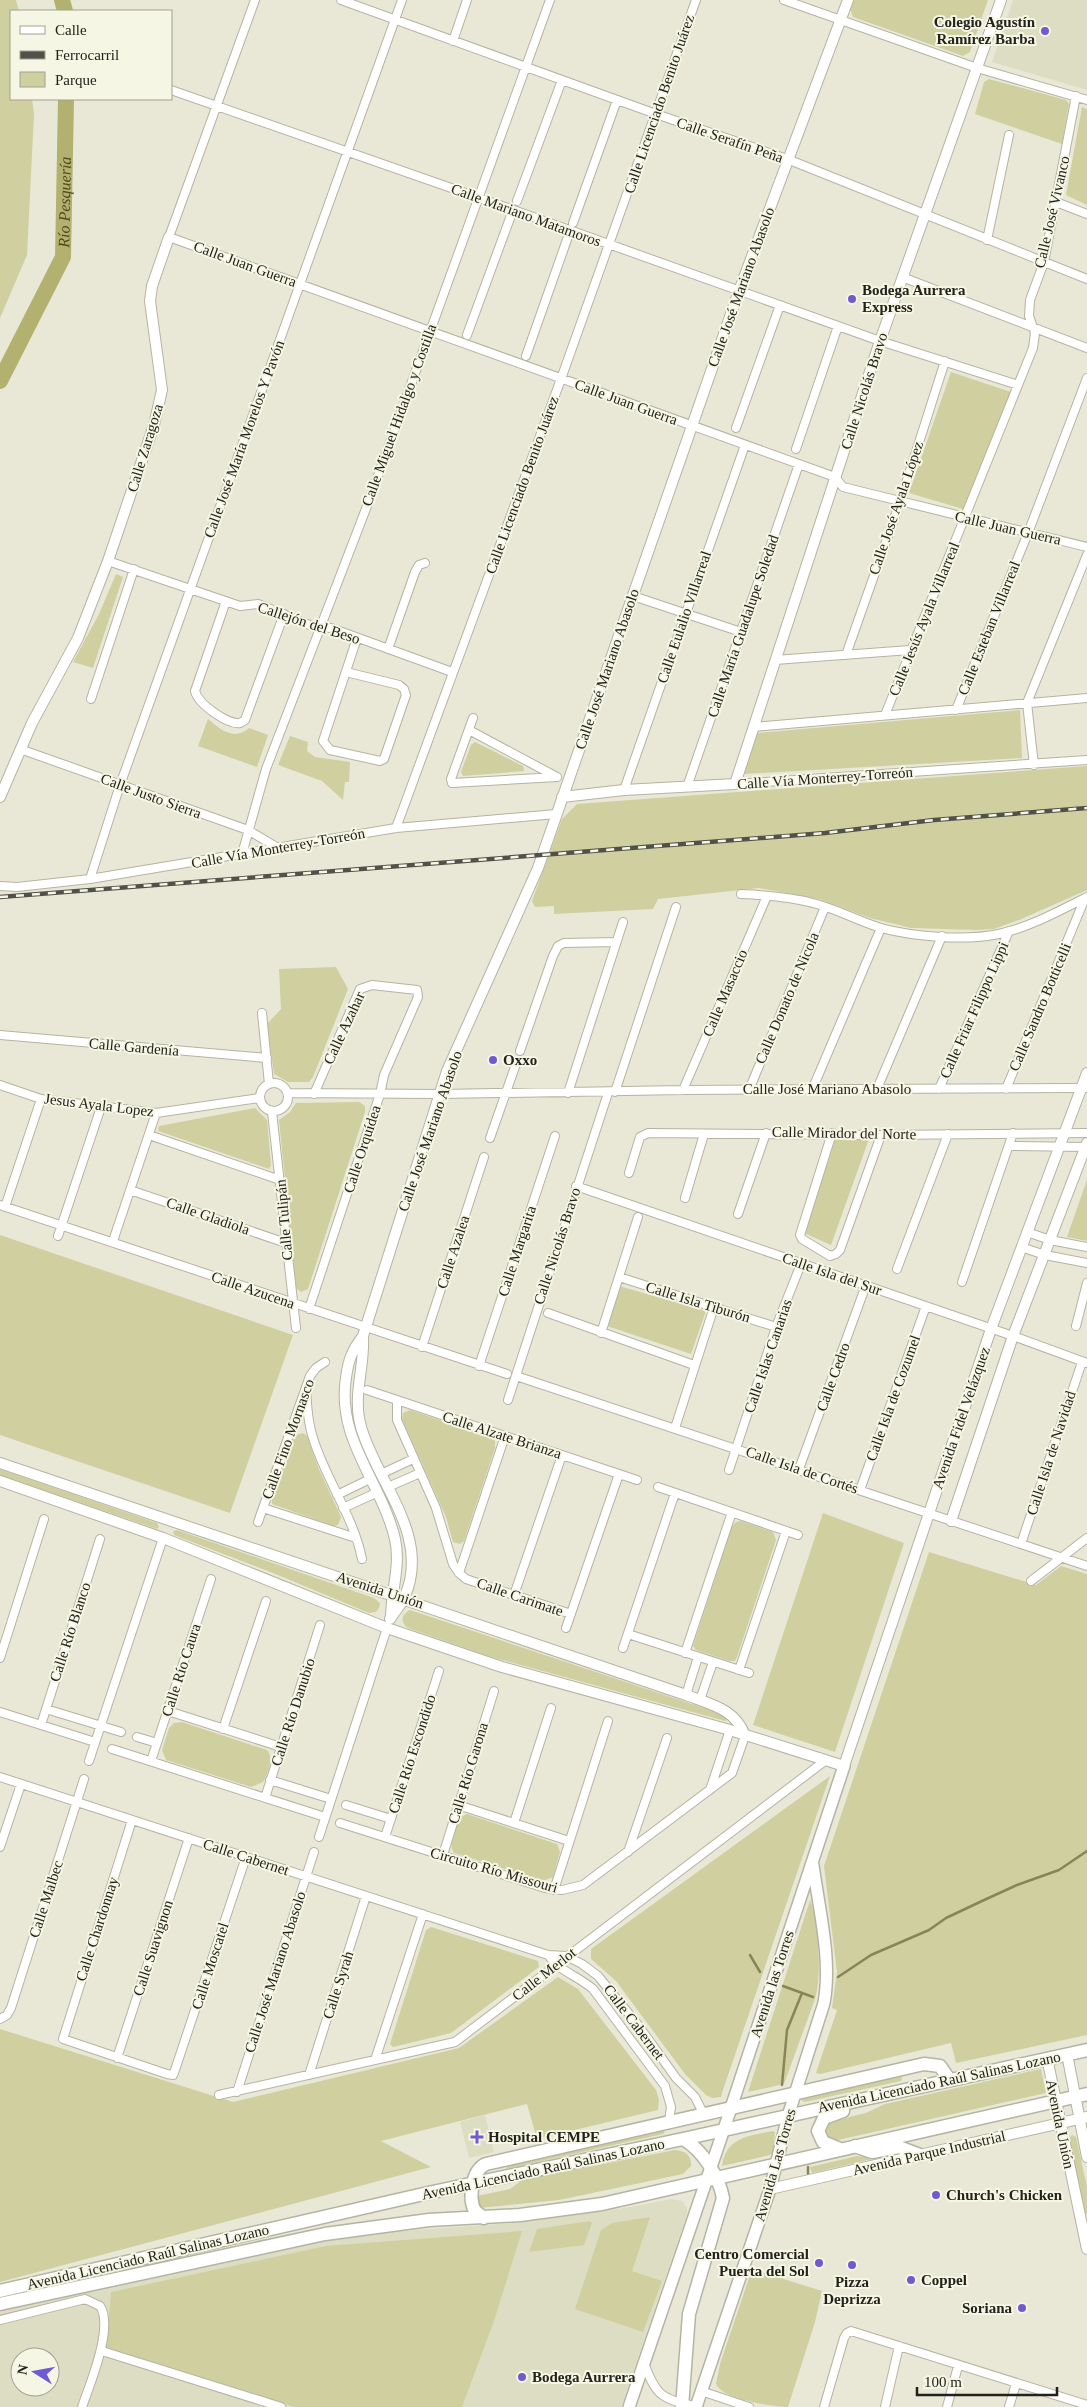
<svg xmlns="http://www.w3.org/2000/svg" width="1087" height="2407" font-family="'Times New Roman',serif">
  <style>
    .built { fill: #ddddc3; fill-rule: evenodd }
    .green { fill: #d0cfa0 }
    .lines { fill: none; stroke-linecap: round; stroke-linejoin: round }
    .stream { stroke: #888657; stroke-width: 2.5 }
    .river { stroke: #b3b170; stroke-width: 16 }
    .minor-casing { stroke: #b4b4a3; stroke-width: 10 }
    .tertiary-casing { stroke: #b4b4a3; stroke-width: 12 }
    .secondary-casing { stroke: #b4b4a3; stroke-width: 14 }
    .primary-casing { stroke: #b4b4a3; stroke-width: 15 }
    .minor { stroke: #fff; stroke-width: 8 }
    .tertiary { stroke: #fff; stroke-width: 10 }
    .secondary { stroke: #fff; stroke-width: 11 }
    .primary { stroke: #fff; stroke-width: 12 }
    .rail-casing { stroke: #515149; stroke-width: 4.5 }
    .rail { stroke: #f6f6e4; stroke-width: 2.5; stroke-dasharray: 8; stroke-linecap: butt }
    .poi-dot { fill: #6f5ad4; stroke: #f6f6e4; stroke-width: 2 }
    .labels { text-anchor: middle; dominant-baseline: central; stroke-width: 4; stroke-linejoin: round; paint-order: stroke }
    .poi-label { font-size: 15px; font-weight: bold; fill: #22221c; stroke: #f6f6e4; text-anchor: start }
    .street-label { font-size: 15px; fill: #22221c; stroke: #f6f6e4 }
    .water-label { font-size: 16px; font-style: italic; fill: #4d4b19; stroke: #f6f6e4 }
  </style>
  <rect width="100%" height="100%" fill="#e9e8d7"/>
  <!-- built -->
  <path class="built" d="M1013 0H1087V90L992 62Z
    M485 2115 494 2152 469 2158 460 2122Z
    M671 2199 682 2201 687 2208V2214L621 2407H0V2309L323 2239 372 2233 515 2223 631 2207ZM20 2357H50V2387H20Z"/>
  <!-- green -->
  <path class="green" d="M0 0H16L19 11H11V99H32L34 114 27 255 0 318Z
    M853 0H988L970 52 963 56 853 17 850 9Z
    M989 79 1066 100 1069 104 1062 144 975 114 984 82Z
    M1082 107 1087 109V205L1066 195Z
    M951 372 1011 392 963 509 909 493Z
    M116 574 123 577 93 668 73 662 99 614Z
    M1020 710 1022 758 744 774 757 733Z
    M208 719C221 730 234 741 249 728L268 735 257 767 198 746Z
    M290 736 308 742 307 751 315 757 350 762 349 782H345L343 800 322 781 278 765Z
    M475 742 523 766 524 771 463 776 461 772 471 745Z
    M1087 766V890L1019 920 994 929 976 930 911 928 870 918 819 899 759 888 658 899 653 909 554 914V906L535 907 532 901 562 819 577 804Z
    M336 967 348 989 313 1077 309 1082H288L274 1074 267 1024 281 1009 279 969Z
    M359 1102 365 1106V1112L308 1289 301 1292 296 1288 279 1120 290 1112 296 1103Z
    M255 1108 267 1120 271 1165 269 1169 158 1131 159 1126Z
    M869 1139 831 1245 804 1233 835 1140Z
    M1087 1180V1241L1067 1237Z
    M0 1235 293 1335 230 1513 0 1435Z
    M619 1286 706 1311 691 1354 607 1326Z
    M410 1410 492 1438 495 1441V1448L464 1541 460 1544 453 1542 446 1517 402 1419 403 1413Z
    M303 1433 307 1436 318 1467 341 1517 338 1525 333 1526 272 1504V1499L293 1439 296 1435Z
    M0 1469 157 1523 159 1527 157 1529 0 1475Z
    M823 1513 904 1543 835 1752 753 1725Z
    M741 1521 773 1532 776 1540 737 1657 735 1661H729L696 1650 693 1646 732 1526 736 1522Z
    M177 1530 374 1598 380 1603 379 1608 376 1612 369 1613 273 1573 174 1535 173 1531Z
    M929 1552 1036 1585 1061 1566 1087 1574V2035L956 2063 951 2043 820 2074 816 2073 837 2010 832 2008 837 1972 824 1866Z
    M410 1610 728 1716 729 1719 725 1721 488 1656 408 1628C400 1623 401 1614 410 1610Z
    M182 1722 267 1750C274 1757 268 1774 263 1782L251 1787 166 1760 162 1750 169 1728 174 1723Z
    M830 1776 723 2090 721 2097 712 2098 706 2095 685 2074 616 1981 591 1959V1949Z
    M467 1814 557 1844 560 1852 553 1877 543 1881 454 1853C447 1844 456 1817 467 1814Z
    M810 1900C819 1921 822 1977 815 1999L784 2084 748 2092Z
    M431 1927 538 1961 539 1967 451 2033 393 2047 390 2044 426 1930Z
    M558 1977 578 1989 656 2090 659 2100 658 2110 537 2139 527 2104 381 2141 431 2167 0 2282V2029L233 2102 459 2048Z
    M1041 2069 1046 2093 834 2141 825 2133 829 2122 866 2113 885 2104Z
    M900 2076 902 2078 901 2081 805 2102 802 2101 803 2098Z
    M662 2130 665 2132 663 2134 506 2169 507 2166Z
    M773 2131 775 2132 773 2152 770 2155 722 2166C726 2137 749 2136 773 2131Z
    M1072 2135 1076 2137 1087 2187V2213L1085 2214 1069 2139Z
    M675 2150C685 2151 692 2155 691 2166L683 2174 559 2200 479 2208 477 2196 510 2189 522 2180Z
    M898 2153 812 2173 810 2167 857 2156 874 2157Z
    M650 2217 632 2271 662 2281 643 2332 575 2309 601 2230 612 2223Z
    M590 2221 592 2223 584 2245 529 2252 537 2229Z
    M522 2231 494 2321 462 2407H295L106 2348 111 2292 326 2246Z
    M752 2269 822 2291 815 2322 788 2407C773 2407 722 2399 716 2384L720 2364Z"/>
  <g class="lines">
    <!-- stream -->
    <path class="stream" d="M750 1955 760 1972
      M838 1977 871 1955 929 1930 946 1918 982 1901 1017 1885 1059 1870 1087 1851
      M783 1986 813 1997
      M782 2085 787 2030 802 1993
      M808 2167V2174"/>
    <!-- river -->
    <g class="river">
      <path d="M62 0 65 11"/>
      <path id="s1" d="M0 381 63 257 66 99"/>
    </g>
    <!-- minor casing -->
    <g class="minor-casing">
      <path id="minor" d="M255 0 169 237 835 477 843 487 1087 547
        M341 0 656 114 787 159 1087 279
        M784 0 977 68 1087 100
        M453 41 467 0
        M171 90 477 197 880 341 1018 385
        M517 201 562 80
        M1056 202 1087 214
        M573 223 617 100
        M987 240 1009 135
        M902 277 1087 348
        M467 335 513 210
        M526 356 570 231
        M736 428 780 305
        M796 449 838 326
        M108 561 240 606 258 604 312 626 331 628 452 672
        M633 596 741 632
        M226 601 195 691C198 704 228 725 240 723L245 720 284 614
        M388 649 415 572 419 565 425 563
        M846 655 900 502 945 361
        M775 660 910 650
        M346 672 399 685 404 689 406 695 384 759 380 761 330 750 323 741 357 638
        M91 699 134 569
        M956 710 1028 533 1087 378
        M885 715 1033 348 1035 333 1029 316 1030 300 1044 262 1076 96
        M473 718 451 779 452 783 557 777
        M753 727 1087 698
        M469 730 555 776
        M20 749 248 830 278 848
        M1034 765 1027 703 1087 555
        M735 784 1087 760
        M687 787 799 464
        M624 790 745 445
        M396 828 561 379 696 0
        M242 854 266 769 367 506 550 0
        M90 879 120 785 402 0
        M0 886 17 887 90 879 396 828 556 814
        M741 894C765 895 790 897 813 903 837 909 858 921 881 928 915 937 965 941 999 934 1030 927 1059 911 1087 897
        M262 1013 269 1084
        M0 1035 267 1058
        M520 1051 553 956 558 946 564 943 616 942
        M260 1097a14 14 0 1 1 28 0a14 14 0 1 1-28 0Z
        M0 1085 41 1099 156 1113 259 1098
        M877 1089 942 936
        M939 1089 1009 931
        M1006 1089 1085 898
        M683 1090 767 896
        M749 1090 825 907
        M812 1090 881 928
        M615 1092 676 907
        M288 1093 441 1094 683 1090 1087 1088
        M568 1093 623 922
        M272 1112 296 1328
        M832 1133 800 1235 802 1239 830 1256 836 1254 840 1250 881 1135
        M149 1135 280 1180
        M490 1138 516 1064
        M1009 1146 1085 1147
        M629 1173 640 1137 648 1133 881 1135 1087 1133
        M576 1186 1013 1336 1087 1363
        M130 1190 286 1243
        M685 1198 704 1134
        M0 1205 507 1374
        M5 1207 41 1099
        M738 1214 766 1133
        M1027 1232 1050 1240 1087 1247
        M58 1236 101 1107
        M113 1241 156 1113
        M1021 1247 1045 1255 1087 1263
        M897 1269 948 1134
        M619 1277 776 1327
        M962 1282 1013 1133
        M309 1309 380 1094 384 1075 418 997 417 990 372 985 360 989 314 1094
        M548 1313 694 1365
        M1076 1326 1087 1283
        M601 1333 638 1217
        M422 1347 484 1157
        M479 1366 555 1136
        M516 1376 1087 1566
        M306 1388C307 1406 308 1424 314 1441 327 1481 354 1518 362 1559
        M367 1390 637 1480
        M397 1400V1420L436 1508 453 1564 459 1573 466 1579 571 1614
        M508 1400 608 1093
        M675 1428 714 1307
        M799 1469 866 1285
        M729 1470 776 1327 801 1264
        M381 1474 413 1459
        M388 1487 420 1473
        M658 1487 798 1535
        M860 1490 926 1306
        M337 1495 370 1479
        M263 1508 356 1538
        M343 1508 376 1493
        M258 1522 310 1376 316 1368 325 1362
        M1021 1544 1082 1362
        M459 1573 505 1436
        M1031 1581 1087 1538
        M514 1595 562 1455
        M566 1628 619 1474
        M628 1634 749 1673
        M623 1648 675 1493
        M685 1653 732 1512
        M0 1658 44 1519
        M739 1670 786 1531
        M686 1695 698 1657
        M700 1700 713 1662
        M46 1709 121 1732
        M168 1711 281 1747
        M0 1712 95 1742
        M41 1725 100 1539
        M223 1729 266 1601
        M137 1737 157 1743
        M112 1749 325 1817
        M89 1761 163 1538
        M151 1761 211 1579
        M0 1777 548 1955 566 1956 582 1964 598 1976 638 2025 676 2078 695 2097 703 2113
        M270 1780 331 1799
        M710 1790 730 1730
        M265 1798 320 1625
        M346 1805 391 1819
        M458 1805 569 1841
        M132 1820 63 2039 167 2074 173 2075 175 2070 246 1857
        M340 1823 545 1888 562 1890 583 1885 732 1773 745 1736
        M514 1823 551 1708
        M319 1837 387 1628
        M385 1837 439 1671
        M0 1847 21 1784
        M628 1852 667 1738
        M443 1855 494 1691
        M554 1890 608 1721
        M548 1955C559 1971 578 1976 593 1989L665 2086 671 2107 669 2121
        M0 2019 7 2015 11 2008 84 1779
        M117 2058 189 1838
        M375 2060 423 1914
        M309 2075 366 1896
        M237 2092 314 1852
        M219 2095 455 2042 826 1760
        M0 2320 85 2299 100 2306C114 2327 90 2384 82 2407
        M102 2351 281 2407
        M644 2363C657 2398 662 2398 697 2407
        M701 2391 749 2407
        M824 2407 844 2338 847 2333 851 2331 1087 2405
        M885 2407 899 2346
        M947 2407 958 2366
        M1009 2407 1016 2384"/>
    </g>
    <!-- tertiary casing -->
    <g class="tertiary-casing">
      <path id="tertiary" d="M0 797 32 723 78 638 108 561 154 425 162 390 150 301 152 286 169 237
        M562 797 624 790 735 784 880 341 1001 0
        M363 1336C365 1367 352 1396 361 1427 377 1483 431 1535 405 1596 402 1604 395 1611 390 1619
        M0 1463 686 1695C710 1704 736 1709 745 1736
        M0 1481 163 1538 387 1628 502 1667 730 1730 844 1766 991 1329 1087 1073
        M951 1521 1013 1336 1087 1143
        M391 1618C391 1591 401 1565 395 1539 382 1483 336 1439 346 1378 348 1361 352 1350 363 1336L447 1071 538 868 739 291 848 0
        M1067 2054 1087 2157
        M1047 2058 1087 2249
        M770 2189 1087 2117"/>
    </g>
    <!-- secondary casing -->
    <g class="secondary-casing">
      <path id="secondary" d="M629 2407 724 2129 844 1766
        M696 2407 770 2189 788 2116 824 2003C832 1959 819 1910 813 1865"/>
    </g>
    <!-- primary casing -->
    <g class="primary-casing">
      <path id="primary" d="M855 2146 872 2152 899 2147 920 2155
        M840 2149 823 2142 818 2131 824 2118 843 2111
        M484 2218 475 2211C468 2198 472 2170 486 2164L924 2064 940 2066 949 2079
        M0 2291 428 2193 683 2139 1087 2050
        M0 2304 325 2234 429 2220 520 2215 602 2204 1087 2094
        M682 2407 689 2314 723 2198C719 2177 703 2150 683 2139"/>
    </g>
    <!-- minor -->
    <use href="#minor" class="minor"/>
    <!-- tertiary -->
    <use href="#tertiary" class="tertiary"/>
    <!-- secondary -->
    <use href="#secondary" class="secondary"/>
    <!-- primary -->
    <use href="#primary" class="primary"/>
    <!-- rail casing -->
    <g class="rail-casing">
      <path id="rail" d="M0 897 825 833 934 820 1087 808"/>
    </g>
    <!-- rail -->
    <use href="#rail" class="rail"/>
  </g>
  <!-- markers -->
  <g class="poi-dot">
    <circle cx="1045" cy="31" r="5"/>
    <circle cx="852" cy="299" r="5"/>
    <circle cx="493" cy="1060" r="5"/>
    <path d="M474.5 2129.5h5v5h5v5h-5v5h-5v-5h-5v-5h5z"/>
    <circle cx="936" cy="2195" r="5"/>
    <circle cx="819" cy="2263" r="5"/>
    <circle cx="852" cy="2265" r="5"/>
    <circle cx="911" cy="2280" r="5"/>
    <circle cx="1022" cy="2308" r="5"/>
    <circle cx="522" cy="2377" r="5"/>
  </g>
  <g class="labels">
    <!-- poi labels -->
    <g class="poi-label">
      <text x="1035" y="22" text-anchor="end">Colegio Agustín<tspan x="1035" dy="17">Ramírez Barba</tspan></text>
      <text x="862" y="290">Bodega Aurrera<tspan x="862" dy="17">Express</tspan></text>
      <text x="503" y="1060">Oxxo</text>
      <text x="488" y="2137">Hospital CEMPE</text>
      <text x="946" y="2195">Church's Chicken</text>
      <text x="809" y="2254" text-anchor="end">Centro Comercial<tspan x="809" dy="17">Puerta del Sol</tspan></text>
      <text x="921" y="2280">Coppel</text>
      <text x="852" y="2282" text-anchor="middle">Pizza<tspan x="852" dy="17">Deprizza</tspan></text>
      <text x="1012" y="2308" text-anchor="end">Soriana</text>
      <text x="532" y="2377">Bodega Aurrera</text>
    </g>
    <!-- street labels -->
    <g class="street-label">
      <text transform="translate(659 104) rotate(-71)">Calle Licenciado Benito Juárez</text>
      <text transform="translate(730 140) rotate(19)">Calle Serafín Peña</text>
      <text transform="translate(1052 212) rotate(-77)">Calle José Vivanco</text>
      <text transform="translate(526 215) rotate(20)">Calle Mariano Matamoros</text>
      <text transform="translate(245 264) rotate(20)">Calle Juan Guerra</text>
      <text transform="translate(741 287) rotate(-70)">Calle José Mariano Abasolo</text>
      <text transform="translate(864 391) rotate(-72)">Calle Nicolás Bravo</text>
      <text transform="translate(626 402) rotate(20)">Calle Juan Guerra</text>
      <text transform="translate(399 415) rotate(-70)">Calle Miguel Hidalgo y Costilla</text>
      <text transform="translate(244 439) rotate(-70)">Calle José María Morelos Y Pavón</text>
      <text transform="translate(145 448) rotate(-73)">Calle Zaragoza</text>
      <text transform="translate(522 485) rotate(-70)">Calle Licenciado Benito Juárez</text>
      <text transform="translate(896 508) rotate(-71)">Calle José Ayala López</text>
      <text transform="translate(1008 528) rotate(13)">Calle Juan Guerra</text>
      <text transform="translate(684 617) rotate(-71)">Calle Eulalio Villarreal</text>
      <text transform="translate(924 619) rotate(-68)">Calle Jesús Ayala Villarreal</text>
      <text transform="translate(309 623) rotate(18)">Callejón del Beso</text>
      <text transform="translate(743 626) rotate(-71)">Calle María Guadalupe Soledad</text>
      <text transform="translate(989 628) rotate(-68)">Calle Esteban Villarreal</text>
      <text transform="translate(607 669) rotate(-71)">Calle José Mariano Abasolo</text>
      <text transform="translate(825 778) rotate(-4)">Calle Vía Monterrey-Torreón</text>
      <text transform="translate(151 796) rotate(20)">Calle Justo Sierra</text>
      <text transform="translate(278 848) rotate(-10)">Calle Vía Monterrey-Torreón</text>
      <text transform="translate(725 993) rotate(-67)">Calle Masaccio</text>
      <text transform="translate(787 998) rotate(-67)">Calle Donato de Nicola</text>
      <text transform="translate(1040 1007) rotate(-67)">Calle Sandro Botticelli</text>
      <text transform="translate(974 1010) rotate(-66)">Calle Friar Filippo Lippi</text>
      <text transform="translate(344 1028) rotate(-65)">Calle Azahar</text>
      <text transform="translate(134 1047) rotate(5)">Calle Gardenía</text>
      <text x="827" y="1089">Calle José Mariano Abasolo</text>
      <text transform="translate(99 1105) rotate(7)">Jesus Ayala Lopez</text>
      <text transform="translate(430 1131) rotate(-71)">Calle José Mariano Abasolo</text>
      <text transform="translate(844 1133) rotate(1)">Calle Mirador del Norte</text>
      <text transform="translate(362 1149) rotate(-72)">Calle Orquídea</text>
      <text transform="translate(208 1216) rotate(19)">Calle Gladiola</text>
      <text transform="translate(284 1220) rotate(-95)">Calle Tulipán</text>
      <text transform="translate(557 1246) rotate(-72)">Calle Nicolás Bravo</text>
      <text transform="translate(517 1251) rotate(-72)">Calle Margarita</text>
      <text transform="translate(453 1252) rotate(-72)">Calle Azalea</text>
      <text transform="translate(832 1274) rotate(19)">Calle Isla del Sur</text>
      <text transform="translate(253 1290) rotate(19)">Calle Azucena</text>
      <text transform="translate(698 1302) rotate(17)">Calle Isla Tiburón</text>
      <text transform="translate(768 1356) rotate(-71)">Calle Islas Canarias</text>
      <text transform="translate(833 1377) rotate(-70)">Calle Cedro</text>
      <text transform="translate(893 1398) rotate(-70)">Calle Isla de Cozumel</text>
      <text transform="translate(961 1418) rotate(-71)">Avenida Fidel Velázquez</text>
      <text transform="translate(502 1435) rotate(18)">Calle Alzate Brianza</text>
      <text transform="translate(288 1439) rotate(-70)">Calle Fino Mornasco</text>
      <text transform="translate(1051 1453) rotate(-72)">Calle Isla de Navidad</text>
      <text transform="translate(802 1470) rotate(19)">Calle Isla de Cortés</text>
      <text transform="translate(380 1590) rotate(18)">Avenida Unión</text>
      <text transform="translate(520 1597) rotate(19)">Calle Carimate</text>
      <text transform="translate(70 1632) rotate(-72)">Calle Río Blanco</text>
      <text transform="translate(181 1670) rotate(-72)">Calle Río Caura</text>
      <text transform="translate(293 1712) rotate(-72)">Calle Río Danubio</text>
      <text transform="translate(412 1754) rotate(-72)">Calle Río Escondido</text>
      <text transform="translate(468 1773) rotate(-73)">Calle Río Garona</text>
      <text transform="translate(246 1857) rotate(18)">Calle Cabernet</text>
      <text transform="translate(494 1870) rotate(16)">Circuito Río Missouri</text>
      <text transform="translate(46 1899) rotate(-72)">Calle Malbec</text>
      <text transform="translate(97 1929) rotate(-72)">Calle Chardonnay</text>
      <text transform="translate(153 1948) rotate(-72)">Calle Suavignon</text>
      <text transform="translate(210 1966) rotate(-72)">Calle Moscatel</text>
      <text transform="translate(275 1972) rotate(-72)">Calle José Mariano Abasolo</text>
      <text transform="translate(544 1974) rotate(-38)">Calle Merlot</text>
      <text transform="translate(772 1984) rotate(-72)">Avenida las Torres</text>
      <text transform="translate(338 1985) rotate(-72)">Calle Syrah</text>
      <text transform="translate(634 2022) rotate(53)">Calle Cabernet</text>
      <text transform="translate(939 2082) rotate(-12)">Avenida Licenciado Raúl Salinas Lozano</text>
      <text transform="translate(1060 2124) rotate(78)">Avenida Unión</text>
      <text transform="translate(929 2153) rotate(-13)">Avenida Parque Industrial</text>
      <text transform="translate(775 2165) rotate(-74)">Avenida Las Torres</text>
      <text transform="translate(543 2169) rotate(-12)">Avenida Licenciado Raúl Salinas Lozano</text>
      <text transform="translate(148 2257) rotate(-13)">Avenida Licenciado Raúl Salinas Lozano</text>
    </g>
    <!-- water labels -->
    <g class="water-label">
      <text stroke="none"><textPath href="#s1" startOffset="194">Río Pesquería</textPath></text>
    </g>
  </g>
  <!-- legend -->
  <rect x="10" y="10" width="162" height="90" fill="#f6f6e4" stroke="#a1a194"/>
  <rect x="20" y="26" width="25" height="8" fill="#ffffff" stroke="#a1a194"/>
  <text x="55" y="35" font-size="15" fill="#22221c">Calle</text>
  <rect x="20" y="51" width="25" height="8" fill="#515149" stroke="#a1a194"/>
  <text x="55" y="60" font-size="15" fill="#22221c">Ferrocarril</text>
  <rect x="20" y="72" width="25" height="15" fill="#d0cfa0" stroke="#a1a194"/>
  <text x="55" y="85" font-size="15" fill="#22221c">Parque</text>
  <!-- north arrow -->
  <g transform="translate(35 2372) rotate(281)"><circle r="24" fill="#f6f6e4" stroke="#a1a194"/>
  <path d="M0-4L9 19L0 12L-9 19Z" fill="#6f5ad4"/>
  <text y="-8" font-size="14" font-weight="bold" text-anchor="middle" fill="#22221c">N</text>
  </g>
  <!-- scale -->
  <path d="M917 2387v8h140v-8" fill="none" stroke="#22221c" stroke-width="2.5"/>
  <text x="924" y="2387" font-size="15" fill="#22221c" stroke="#f6f6e4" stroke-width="4" paint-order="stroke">100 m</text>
</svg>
